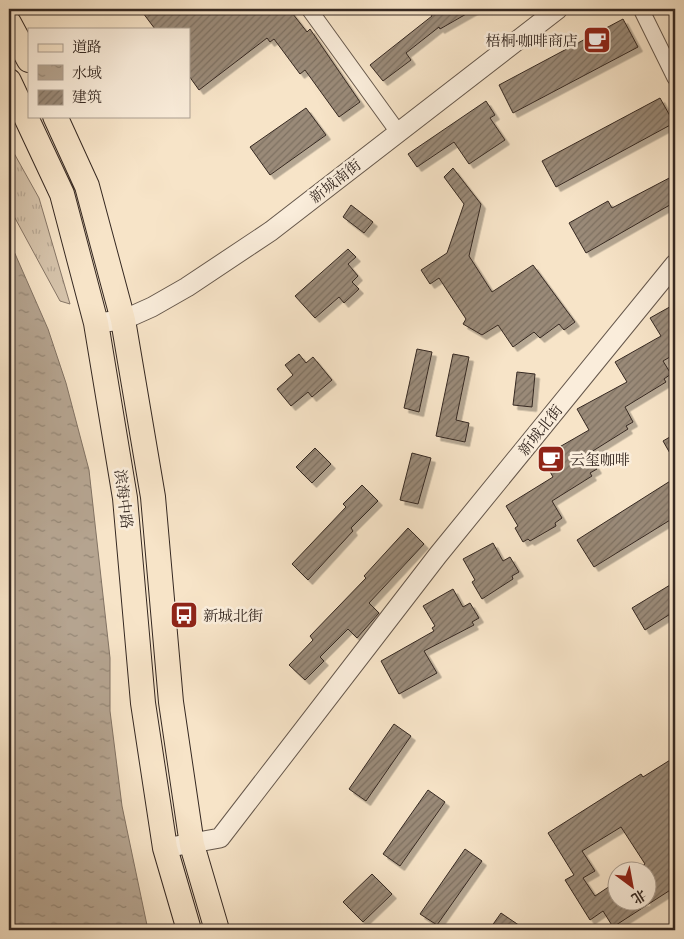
<svg xmlns="http://www.w3.org/2000/svg" width="684" height="939" font-family="'Gentium Book Plus','Noto Serif SC',serif">
  <style>
    .grass { fill: url(#grass-tufts); stroke: #867667 }
    .water { fill: url(#water-ripples); stroke: #827364 }
    .building { fill: url(#building-hatch); stroke: #362922; fill-rule: evenodd; filter: url(#shadow) }
    .lines { fill: none; stroke-linecap: round; stroke-linejoin: round }
    .minor-casing { stroke: #66584c; stroke-width: 17 }
    .tertiary-casing { stroke: #66584c; stroke-width: 21 }
    .primary-casing { stroke: #362922; stroke-width: 26 }
    .minor { stroke: #faeddb; stroke-width: 15 }
    .tertiary { stroke: #faeddb; stroke-width: 19 }
    .primary { stroke: #f7e4c8; stroke-width: 24 }
    .labels { text-anchor: middle; dominant-baseline: central; stroke-width: 5; stroke-linejoin: round; paint-order: stroke }
    .poi-label { font-size: 15px; fill: #362922; stroke: #faeddb; text-anchor: start }
    .street-label { font-size: 15px; fill: #362922; stroke: #faeddb }
  </style>
  <defs>
    <pattern id="grass-tufts" width="24" height="20" patternUnits="userSpaceOnUse" patternTransform="scale(1.25)"><rect width="24" height="20" fill="#d6c4ac"/><path d="M3 7l-1-3M5 7V3M7 7l1-3M15 17l-1-3M17 17v-4M19 17l1-3" fill="none" stroke="#b8a894"/></pattern>
    <pattern id="water-ripples" width="26" height="14" patternUnits="userSpaceOnUse" patternTransform="scale(1.25)"><rect width="26" height="14" fill="#b5a490"/><path d="M2 4q2-2 4 0t4 0M15 11q2-2 4 0t4 0" fill="none" stroke="#948675"/></pattern>
    <pattern id="building-hatch" width="6" height="6" patternUnits="userSpaceOnUse" patternTransform="scale(1.25)"><rect width="6" height="6" fill="#9a8a78"/><path d="M-1 1l2-2M0 6l6-6M5 7l2-2" fill="none" stroke="#7e7162"/></pattern>
    <filter id="shadow"><feDropShadow dx="4.5" dy="4.5" stdDeviation="0" flood-color="#0004"/></filter>
  </defs>
  <rect width="100%" height="100%" fill="#f7e4c8"/>
  <filter id="stains"><feTurbulence type="fractalNoise" baseFrequency=".004" numOctaves="4"/><feColorMatrix values="0 0 0 0 .2 0 0 0 0 .09 0 0 0 0 .02 0 0 0 .5 -.17"/></filter>
  <radialGradient id="worn" r=".72"><stop offset=".6" stop-color="#630" stop-opacity="0"/><stop offset="1" stop-color="#630" stop-opacity=".3"/></radialGradient>
  <!-- grass -->
  <path class="grass" d="M9 135 10 146 39 198 70 304 60 301 9 207Z"/>
  <!-- water -->
  <path class="water" d="M9 240 48 329 66 383 89 470 110 658V711L122 806 148 930H9Z"/>
  <!-- building -->
  <path class="building" d="M140 9H289L307 32 310 29 360 102 339 117 305 70 300 74 274 39 270 42 267 38 199 90 189 76V29H155Z
    M428 9H475L440 29 439 27 406 53 411 60 383 81 370 65 432 16Z
    M623 19 638 47 513 113 499 85Z
    M660 98 674 123 556 187 542 161Z
    M486 101 495 115 490 118 505 140 469 164 454 142 417 167 408 154Z
    M306 108 326 135 270 175 250 147Z
    M453 168 481 204 469 256 492 292 533 265 575 322 564 330 559 324 540 338 534 332 513 347 498 325 482 335 463 324 466 319 439 278 430 284 421 270 447 253 464 204 444 177Z
    M675 175V202L586 253 569 223 608 201 612 208Z
    M351 205 373 222 364 233 343 217Z
    M348 249 356 257 348 264 358 276 352 282 359 289 344 303 339 297 315 318 295 296Z
    M675 304V354L663 361 671 374 664 379 666 382 625 407 633 422 626 426 628 429 588 454 597 469 590 473 592 476 552 501 562 518 555 523 556 526 530 541 528 539 523 542 515 528 518 526 506 506 553 477 542 457 589 430 577 409 627 382 615 362 661 336 650 318Z
    M417 349 432 352 419 412 404 408Z
    M299 354 306 363 313 357 332 380 312 397 308 392 291 406 277 389 293 375 285 365Z
    M453 354 469 357 456 420 469 423 465 442 436 436Z
    M517 372 535 374 532 407 513 405Z
    M675 434V462L663 441Z
    M315 448 331 464 312 483 296 467Z
    M412 453 431 458 418 504 400 500Z
    M675 478V517L594 567 577 540Z
    M362 485 378 501 351 528 353 531 308 580 292 564 346 507 343 504Z
    M408 528 424 544 369 603 379 613 357 638 348 629 320 657 324 661 305 680 289 665 313 640 310 636 366 578 364 576Z
    M493 543 503 561 510 557 519 572 512 576 513 579 482 599 472 582 475 580 463 559Z
    M675 582V611L645 630 632 608Z
    M453 589 463 607 470 603 479 618 472 622 474 625 424 651 437 673 399 694 381 661 434 631 432 628 435 626 423 606Z
    M394 724 411 736 366 801 349 789Z
    M675 757V844L670 848 675 856V887L613 927 603 911 590 920 565 880 574 875 548 833 641 774 643 777ZM621 827 645 864 633 872H646V902H616V882L595 896 583 878 595 871 582 851Z
    M428 790 445 802 400 866 383 854Z
    M465 849 482 861 437 925 420 914Z
    M372 874 392 894 363 922 343 902Z
    M501 913 526 930H489Z"/>
  <g class="lines">
    <!-- minor casing -->
    <g class="minor-casing">
      <path id="minor" d="M309 9 398 132
        M641 9 675 78"/>
    </g>
    <!-- tertiary casing -->
    <g class="tertiary-casing">
      <path id="tertiary" d="M96 323 123 320 152 307 187 287 271 231 558 9
        M165 848 220 838 438 555 675 264"/>
    </g>
    <!-- primary casing -->
    <g class="primary-casing">
      <path id="primary" d="M9 23 29 60
        M9 81 62 194 96 323 125 498 143 703 165 848 189 930
        M55 116 87 186 123 320 153 497 171 702 192 845 217 930"/>
    </g>
    <!-- minor -->
    <use href="#minor" class="minor"/>
    <!-- tertiary -->
    <use href="#tertiary" class="tertiary"/>
    <!-- primary -->
    <use href="#primary" class="primary"/>
  </g>
  <!-- icons -->
  <defs>
    <g id="cafe-square" transform="scale(1.4375)"><rect x="-9" y="-9" width="18" height="18" rx="4" fill="#8f2418" stroke="#faeddb"/><path d="M-5.5-4.5H6V0H3Q3 3.5 0 3.5H-2.5Q-5.5 3.5-5.5 0ZM3-3.2v2h1.7v-2ZM-6 4.5H4V6H-6Z" fill="#fff"/></g>
    <g id="bus-square" transform="scale(1.4375)"><rect x="-9" y="-9" width="18" height="18" rx="4" fill="#8f2418" stroke="#faeddb"/><path d="M-5-6H5V4H4V6H2V4H-2V6H-4V4H-5ZM-3.5-4V0h7V-4ZM-3.5 1.2v1.5H-2V1.2ZM2 1.2v1.5H3.5V1.2Z" fill="#fff"/></g>
  </defs>
  <g fill-rule="evenodd">
    <use href="#cafe-square" x="597" y="40"/>
    <use href="#cafe-square" x="551" y="459"/>
    <use href="#bus-square" x="184" y="615"/>
  </g>
  <g class="labels">
    <!-- poi labels -->
    <g class="poi-label">
      <text x="578" y="40" text-anchor="end">梧桐·咖啡商店</text>
      <text x="570" y="459">云玺咖啡</text>
      <text x="203" y="615">新城北街</text>
    </g>
    <!-- street labels -->
    <g class="street-label">
      <text transform="translate(335 181) rotate(-38)">新城南街</text>
      <text transform="translate(540 430) rotate(-51)">新城北街</text>
      <text transform="translate(124 499) rotate(83)">滨海中路</text>
    </g>
  </g>
  <!-- margin -->
  <rect width="684" height="939" fill="none" stroke="#f7e4c8" stroke-width="30"/>
  <rect x="10" y="10" width="664" height="919" fill="none" stroke="#362922" stroke-width="2.5"/>
  <rect x="15" y="15" width="654" height="909" fill="none" stroke="#362922"/>
  <!-- legend -->
  <rect x="28" y="28" width="162" height="90" fill="#faeddb" stroke="#ac9f91"/>
  <rect x="38" y="44" width="25" height="8" fill="#f7e4c8" stroke="#ac9f91"/>
  <text x="72" y="52" font-size="15" fill="#362922">道路</text>
  <rect x="38" y="65" width="25" height="15" fill="url(#water-ripples)" stroke="#ac9f91"/>
  <text x="72" y="78" font-size="15" fill="#362922">水域</text>
  <rect x="38" y="90" width="25" height="15" fill="url(#building-hatch)" stroke="#ac9f91"/>
  <text x="72" y="102" font-size="15" fill="#362922">建筑</text>
  <!-- north arrow -->
  <g transform="translate(632 886) rotate(148)"><circle r="24" fill="#faeddb" stroke="#ac9f91"/>
  <path d="M0-4L9 19L0 12L-9 19Z" fill="#8f2418"/>
  <text y="-8" font-size="14" font-weight="bold" text-anchor="middle" fill="#362922">北</text>
  </g>
  <rect width="100%" height="100%" filter="url(#stains)"/>
  <rect width="100%" height="100%" fill="url(#worn)"/>
</svg>
